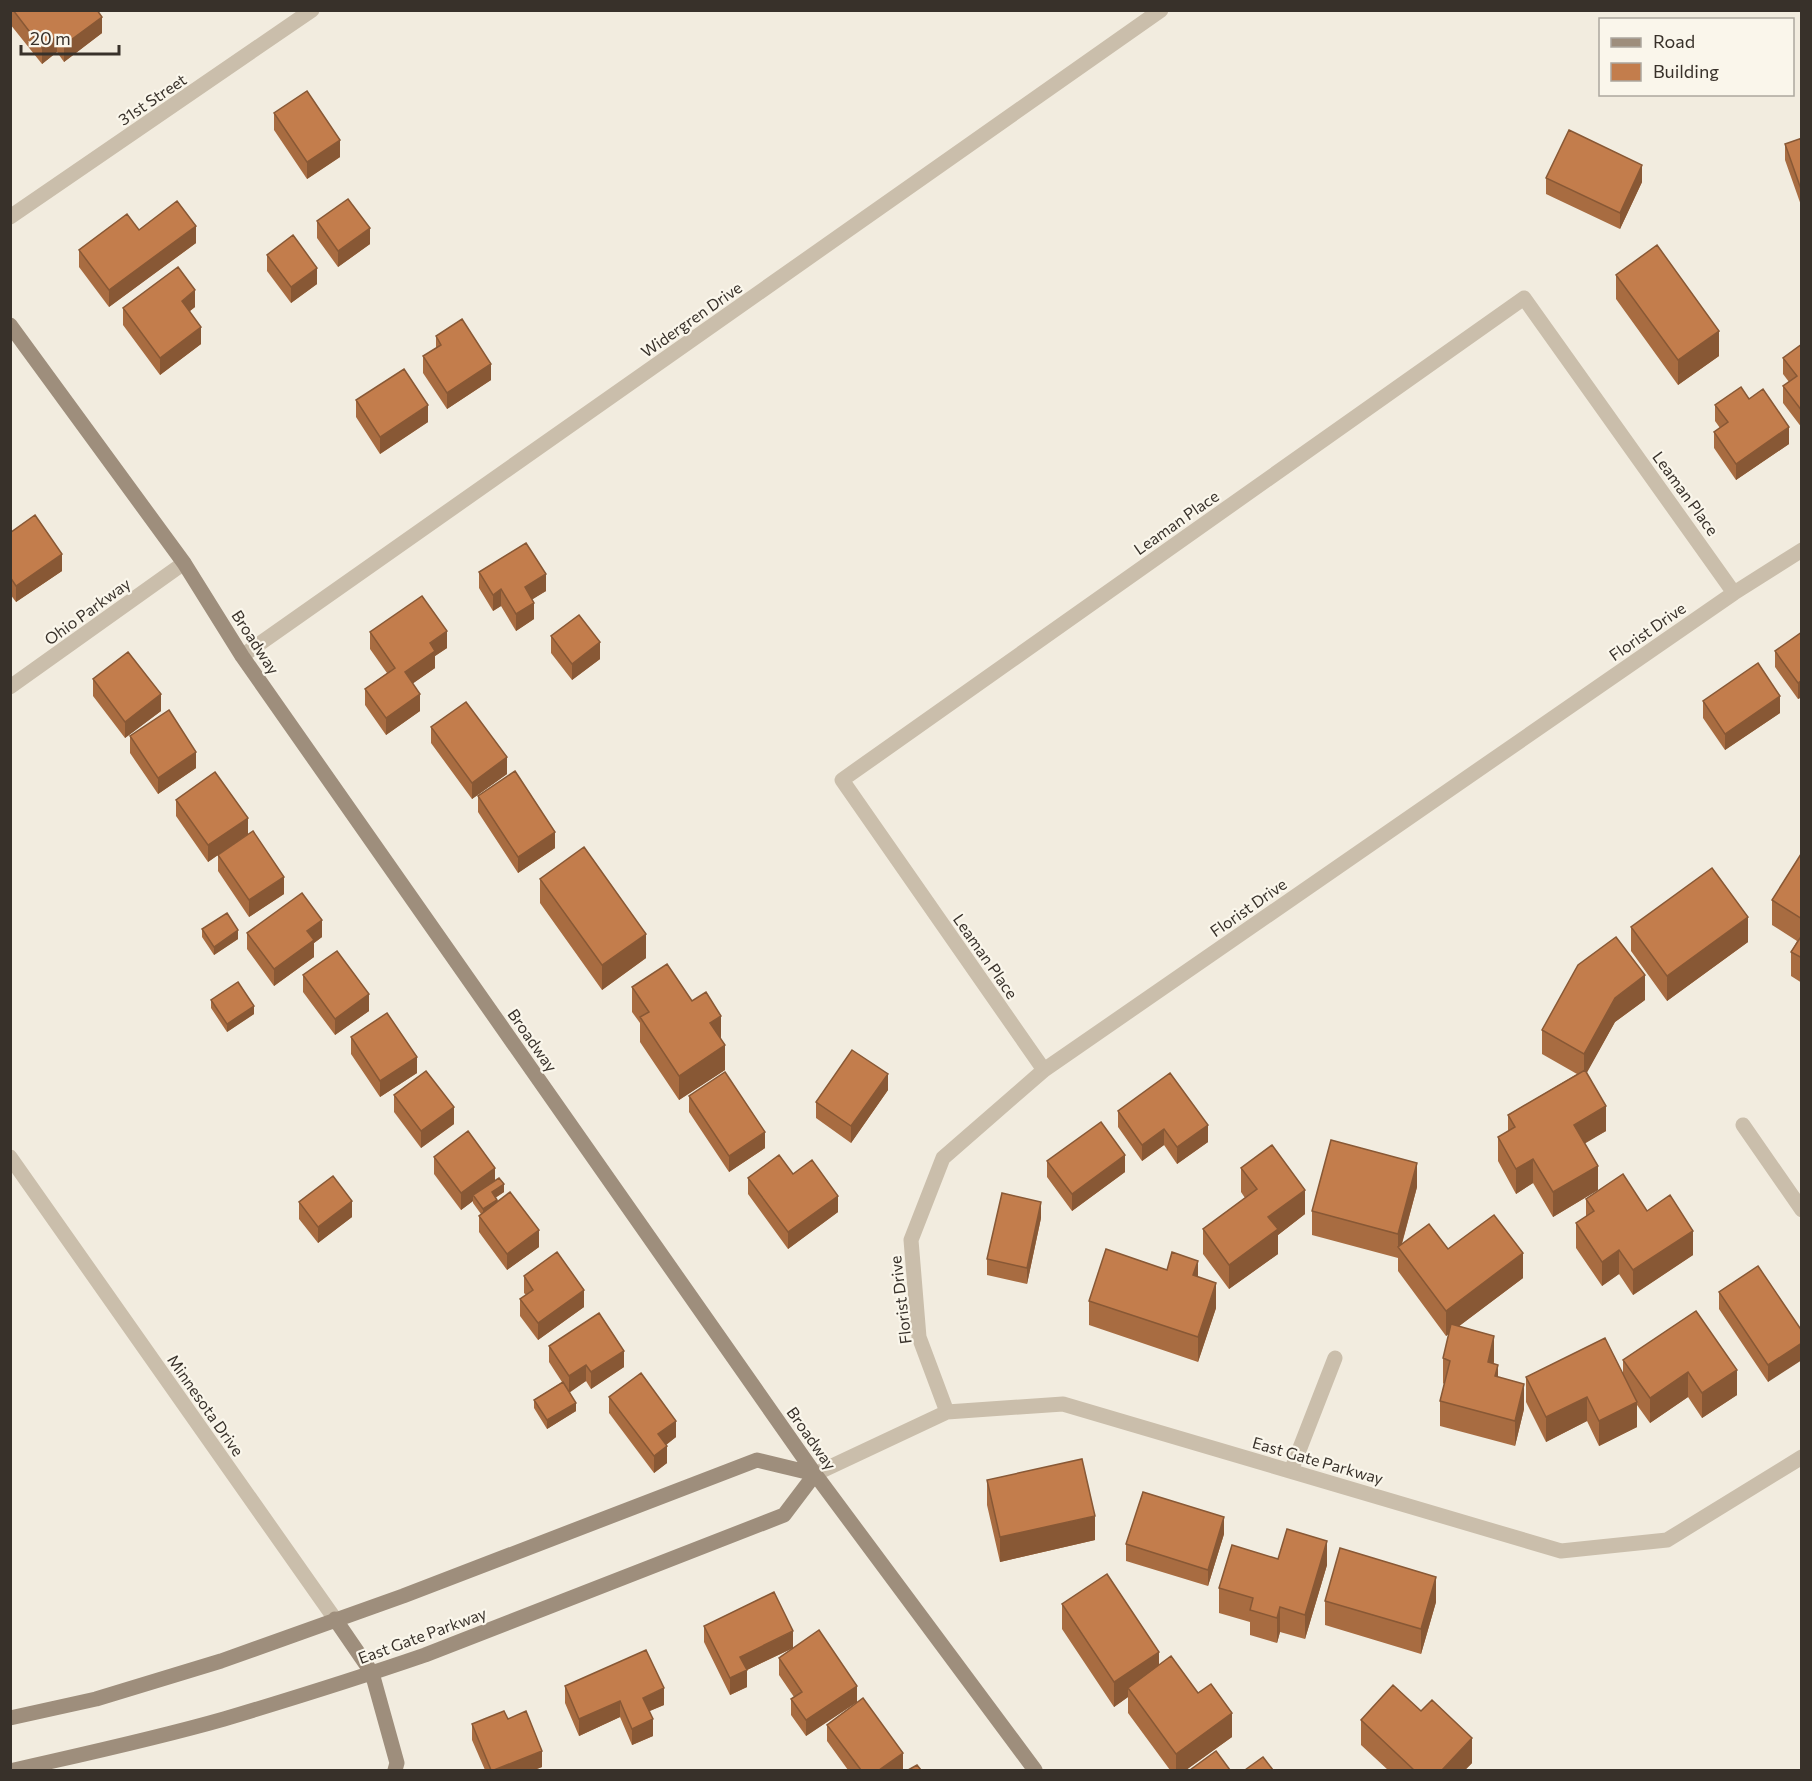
<svg xmlns="http://www.w3.org/2000/svg" width="1812" height="1781" font-family="Commissioner,sans-serif">
  <style>
    .lines { fill: none; stroke-linecap: round; stroke-linejoin: round }
    .street { stroke: #cabeab; stroke-width: 15 }
    .secondary { stroke: #9e8e7c; stroke-width: 15 }
    .wall { fill: #a86c41 }
    .shaded-wall { fill: #885835 }
    .building { fill: #c37d4c; stroke: #885835; stroke-width: 1.5 }
    .labels { text-anchor: middle; dominant-baseline: central; stroke-width: 4.5; stroke-linejoin: round; paint-order: stroke }
    .street-label { font-size: 16px; fill: #38312a; stroke: #faf6eb }
  </style>
  <rect width="100%" height="100%" fill="#f2ecdf"/>
  <g class="lines">
    <!-- street -->
    <path class="street" d="M10 217 312 10
      M242 656 1161 10
      M10 687 184 563
      M1044 1070 842 780 1524 298 1734 593
      M1743 1125 1802 1210
      M10 1157 335 1619
      M947 1412 919 1337 911 1240 943 1158 1044 1070 1734 593 1802 550
      M1291 1471 1335 1358
      M815 1474 947 1412 1063 1404 1561 1551 1667 1540 1802 1457"/>
    <!-- secondary -->
    <path class="secondary" d="M10 325 184 563 242 656 815 1474 1035 1770
      M335 1619 372 1673 397 1763 395 1770
      M10 1718 96 1699 221 1661 403 1596 757 1460 815 1474
      M14 1770C84 1754 154 1739 224 1719 291 1699 358 1678 425 1655L784 1515 815 1474"/>
  </g>
  <!-- wall -->
  <path class="wall" d="M10 10H97L102 33 64 62 57 52 42 64 10 24Z
    M274 113 340 157 307 179 274 130Z
    M1802 138V208L1785 160V144Z
    M1546 178 1642 182 1620 229 1546 194Z
    M317 221 370 244 338 267 317 238Z
    M139 230 196 243 109 307 79 267V250Z
    M267 255 317 284 291 303 267 271Z
    M1616 275 1719 356 1678 385 1616 299Z
    M195 307 190 311 201 344 160 375 123 325V308Z
    M436 336 491 380 447 409 423 373V356L436 348Z
    M1802 344V428L1783 403V386L1789 382 1783 374V358Z
    M356 400 428 422 380 454 356 417Z
    M1715 405 1789 444 1736 480 1714 448V432L1720 428 1715 421Z
    M10 533 62 571 16 602 10 594Z
    M479 572 546 591 532 599 534 619 516 631 501 606 493 611 479 588Z
    M370 632 447 648 435 656V668L413 683 420 711 386 735 365 705V689L387 673 370 649Z
    M1802 632V697L1798 699 1775 667V651Z
    M551 636 600 659 572 680 551 653Z
    M93 679 161 711 125 738 93 696Z
    M1703 701 1780 713 1725 750 1703 718Z
    M431 727 507 774 472 799 431 743Z
    M130 736 196 768 158 794 130 753Z
    M478 796 555 848 518 873 478 812Z
    M176 800 248 834 208 862 176 816Z
    M1802 854V983L1791 976V952L1797 941 1772 925V900Z
    M218 855 284 894 249 917 218 871Z
    M540 879 646 958 602 990 540 903Z
    M1631 927 1748 942 1667 1001 1631 951Z
    M202 929 238 939 214 955 202 937Z
    M247 933 322 937 314 943V957L274 986 247 949Z
    M303 975 369 1011 335 1035 303 992Z
    M632 987 692 1001 721 1040 725 1070 679 1100 640 1042V1023L632 1012Z
    M211 1000 254 1014 227 1032 211 1008Z
    M1645 1000 1615 1022 1586 1073 1606 1131 1584 1143 1598 1190 1553 1217 1533 1183 1516 1194 1498 1161V1137L1508 1131V1115L1577 1074 1542 1054V1030Z
    M351 1037 417 1073 380 1097 351 1054Z
    M888 1090 851 1143 816 1118V1102Z
    M394 1095 454 1124 421 1148 394 1112Z
    M689 1096 765 1148 729 1172 689 1112Z
    M1118 1111 1208 1142 1177 1164 1164 1145 1142 1161 1118 1127Z
    M434 1157 495 1180 504 1192 495 1198 497 1203 539 1247 507 1270 479 1232V1216L481 1214 473 1203V1201L461 1210 434 1174Z
    M1047 1161 1125 1172 1072 1211 1047 1177Z
    M1241 1168 1305 1214 1278 1235V1254L1229 1289 1203 1254V1229L1245 1198 1241 1192Z
    M793 1174 838 1212 788 1249 748 1194V1178Z
    M1417 1187 1402 1244 1448 1249 1523 1278 1459 1326 1494 1360V1363L1498 1377 1524 1409 1515 1446 1440 1426V1401L1444 1384 1443 1383V1358L1449 1333 1446 1336 1398 1271V1258L1312 1235V1211Z
    M1586 1199 1647 1211 1693 1255 1633 1295 1619 1274 1602 1286 1576 1248V1223L1586 1217Z
    M299 1202 352 1217 318 1243 299 1219Z
    M1041 1218 1027 1284 987 1275V1259Z
    M1167 1270 1216 1308 1198 1362 1089 1325V1301Z
    M524 1276 584 1307 538 1340 520 1316V1299L526 1295 524 1293Z
    M1719 1292 1802 1331 1768 1382 1719 1309Z
    M1696 1311 1737 1395 1702 1418 1688 1397 1650 1423 1637 1405V1427L1599 1446 1587 1421 1546 1442 1526 1402V1377L1623 1375V1360Z
    M549 1346 624 1367 591 1389 586 1381 569 1392 576 1411 547 1429 534 1408V1400L562 1382 549 1362Z
    M609 1397 676 1437 666 1445 667 1463 654 1473 609 1413Z
    M987 1480 1095 1540 1000 1562 987 1505Z
    M1224 1534 1208 1586 1126 1561V1544Z
    M1278 1559 1327 1565 1305 1639 1280 1632 1277 1643 1250 1635V1622L1219 1613V1588Z
    M1325 1601 1436 1602 1421 1654 1325 1625Z
    M1062 1604 1159 1665 1198 1693 1232 1737 1186 1770H1170L1128 1713V1697L1114 1707 1062 1629Z
    M704 1626 793 1648 747 1670V1687L730 1695 704 1642Z
    M779 1658 857 1702 806 1736 791 1715V1699L794 1697 779 1675Z
    M565 1686 664 1705 649 1711 653 1736 632 1745 620 1717 579 1736 565 1703Z
    M1421 1711 1472 1763 1465 1770H1388L1361 1745V1720Z
    M508 1719 542 1767 534 1770H485L472 1740V1724Z
    M827 1725 903 1769 901 1770H848L827 1741Z"/>
  <!-- shaded-wall -->
  <path class="shaded-wall" d="M102 17V33L64 62V45Z
    M57 36V52L42 64V48Z
    M340 140V157L307 179V162Z
    M1642 165V182L1620 229V213Z
    M196 226V243L109 307V290Z
    M370 228V244L338 267V251Z
    M317 268V284L291 303V287Z
    M195 290V307L182 317V301Z
    M201 327V344L160 375V358Z
    M1719 331V356L1678 385V360Z
    M491 364V380L447 409V393Z
    M428 405V422L380 454V437Z
    M1789 427V444L1736 480V464Z
    M62 554V571L16 602V586Z
    M546 574V591L525 604V587Z
    M501 589V606L493 611V595Z
    M534 603V619L516 631V614Z
    M447 631V648L435 656V668L405 689V672L430 643Z
    M600 642V659L572 680V664Z
    M1802 680V697L1798 699V683Z
    M161 694V711L125 738V722Z
    M420 694V711L386 735V718Z
    M1780 696V713L1725 750V734Z
    M196 752V768L158 794V778Z
    M507 757V774L472 799V783Z
    M248 818V834L208 862V845Z
    M555 832V848L518 873V857Z
    M284 877V894L249 917V900Z
    M1748 917V942L1667 1001V976Z
    M322 920V937L314 943V957L274 986V969L307 931Z
    M238 930V939L214 955V947Z
    M646 934V958L602 990V965Z
    M1645 975V1000L1615 1022 1584 1078V1054L1615 998Z
    M369 994V1011L335 1035V1019Z
    M254 1006V1014L227 1032V1024Z
    M721 1016V1040L710 1023Z
    M725 1045V1070L679 1100V1076Z
    M417 1057V1073L380 1097V1081Z
    M888 1074V1090L851 1143V1126Z
    M1606 1106V1131L1574 1150V1125Z
    M454 1107V1124L421 1148V1131Z
    M1208 1125V1142L1177 1164V1147Z
    M1164 1129V1145L1142 1161V1145Z
    M765 1132V1148L729 1172V1156Z
    M1125 1155V1172L1072 1211V1194Z
    M1533 1159V1183L1516 1194V1169Z
    M1417 1163V1187L1400 1250 1398 1247V1234Z
    M1598 1166V1190L1553 1217V1192Z
    M495 1168V1184L473 1195V1201L461 1210V1193Z
    M504 1184V1192L492 1200V1192Z
    M1305 1190V1214L1278 1235V1254L1229 1289V1265L1268 1217Z
    M838 1196V1212L788 1249V1232Z
    M497 1200V1209L483 1218V1209Z
    M352 1201V1217L318 1243V1227Z
    M1041 1202V1218L1027 1284V1268Z
    M539 1230V1247L507 1270V1254Z
    M1693 1231V1255L1633 1295V1270Z
    M1619 1250V1274L1602 1286V1262Z
    M1523 1253V1278L1446 1336V1311Z
    M1198 1261V1285L1193 1275Z
    M1216 1283V1308L1198 1362V1337Z
    M584 1290V1307L538 1340V1323Z
    M1494 1336V1360L1488 1386V1362Z
    M1802 1343V1360L1768 1382V1365Z
    M624 1351V1367L591 1389V1372Z
    M586 1365V1381L569 1393V1376Z
    M1498 1365V1389L1495 1376Z
    M1737 1370V1395L1702 1418V1393Z
    M1688 1372V1397L1650 1423V1398Z
    M1524 1384V1409L1515 1446V1421Z
    M1587 1397V1421L1546 1442V1417Z
    M1637 1402V1427L1599 1446V1421Z
    M576 1403V1411L547 1429V1420Z
    M676 1421V1437L658 1451V1434Z
    M667 1446V1463L654 1473V1456Z
    M1095 1516V1540L1000 1562V1537Z
    M1224 1517V1534L1208 1586V1570Z
    M1327 1541V1565L1305 1639V1615Z
    M1436 1577V1602L1421 1654V1629Z
    M1280 1607V1632L1277 1643V1618Z
    M793 1631V1648L747 1670V1687L730 1695V1678L740 1657Z
    M1159 1652V1677L1128 1688V1697L1114 1707V1682Z
    M857 1686V1702L806 1736V1720Z
    M664 1688V1705L643 1714V1698Z
    M620 1701V1717L579 1736V1719Z
    M1232 1713V1737L1186 1770H1176V1754Z
    M653 1719V1736L632 1745V1729Z
    M1472 1738V1763L1465 1770H1442Z
    M542 1751V1767L534 1770H494Z
    M903 1753V1769L901 1770H879Z"/>
  <!-- building -->
  <path class="building" d="M13 10H97L102 17 64 45 57 36 42 48Z
    M307 91 340 140 307 162 274 113Z
    M1569 130 1642 165 1620 213 1546 178Z
    M1802 138V192L1785 144Z
    M348 199 370 228 338 251 317 221Z
    M177 201 196 226 109 290 79 250 127 214 139 230Z
    M293 235 317 268 291 287 267 255Z
    M1657 245 1719 331 1678 360 1616 275Z
    M178 267 195 290 182 301 201 327 160 358 123 308Z
    M462 319 491 364 447 393 423 356 441 345 436 336Z
    M1802 344V411L1783 386 1797 376 1783 358Z
    M404 369 428 405 380 437 356 400Z
    M1741 387 1749 399 1763 389 1789 427 1736 464 1714 432 1728 422 1715 405Z
    M35 515 62 554 16 586 10 577V533Z
    M526 543 546 574 525 587 534 603 516 614 501 589 493 595 479 572Z
    M422 596 447 631 430 643 435 651 405 672 420 694 386 718 365 689 395 668 370 632Z
    M579 615 600 642 572 664 551 636Z
    M1802 632V680L1798 683 1775 651Z
    M128 652 161 694 125 722 93 679Z
    M1758 663 1780 696 1725 734 1703 701Z
    M466 702 507 757 472 783 431 727Z
    M169 710 196 752 158 778 130 736Z
    M515 771 555 832 518 857 478 796Z
    M215 772 248 818 208 845 176 800Z
    M253 831 284 877 249 900 218 855Z
    M584 847 646 934 602 965 540 879Z
    M1802 854V919L1772 900 1801 854Z
    M1712 868 1748 917 1667 976 1631 927Z
    M302 893 322 920 307 931 314 940 274 969 247 933Z
    M227 913 238 930 214 947 202 929Z
    M1802 935V958L1791 952Z
    M1616 937 1645 975 1615 998 1584 1054 1542 1030 1578 965Z
    M337 951 369 994 335 1019 303 975Z
    M667 964 692 1001 706 992 721 1016 710 1023 725 1045 679 1076 640 1017 649 1012 632 987Z
    M238 982 254 1006 227 1024 211 1000Z
    M387 1013 417 1057 380 1081 351 1037Z
    M852 1050 888 1074 851 1126 816 1102Z
    M1585 1070 1606 1106 1574 1125 1598 1166 1553 1192 1533 1159 1516 1169 1498 1137 1515 1127 1508 1115Z
    M426 1071 454 1107 421 1131 394 1095Z
    M725 1072 765 1132 729 1156 689 1096Z
    M1170 1073 1208 1125 1177 1147 1164 1129 1142 1145 1118 1111Z
    M1101 1122 1125 1155 1072 1194 1047 1161Z
    M468 1131 495 1168 461 1193 434 1157Z
    M1331 1140 1417 1163 1398 1234 1312 1211Z
    M1272 1145 1305 1190 1268 1217 1278 1229 1229 1265 1203 1229 1257 1189 1241 1168Z
    M779 1155 793 1174 812 1160 838 1196 788 1232 748 1178Z
    M1623 1174 1647 1211 1670 1195 1693 1231 1633 1270 1619 1250 1602 1262 1576 1223 1594 1211 1586 1199Z
    M333 1176 352 1201 318 1227 299 1202Z
    M499 1178 504 1184 492 1192 497 1200 483 1209 473 1195Z
    M510 1192 539 1230 507 1254 479 1216Z
    M1002 1193 1041 1202 1027 1268 987 1259Z
    M1494 1215 1523 1253 1446 1311 1398 1247 1429 1224 1448 1249Z
    M1106 1249 1167 1270 1172 1252 1198 1261 1193 1275 1216 1283 1198 1337 1089 1301Z
    M557 1252 584 1290 538 1323 520 1299 533 1290 524 1276Z
    M1758 1266 1802 1331V1343L1768 1365 1719 1292Z
    M1696 1311 1737 1370 1702 1393 1688 1372 1650 1398 1623 1360Z
    M599 1313 624 1351 591 1372 586 1365 569 1376 549 1346Z
    M1451 1324 1494 1336 1488 1362 1498 1365 1495 1376 1524 1384 1515 1421 1440 1401 1450 1361 1443 1358Z
    M1605 1338 1637 1402 1599 1421 1587 1397 1546 1417 1526 1377Z
    M641 1373 676 1421 658 1434 667 1446 654 1456 609 1397Z
    M563 1382 576 1403 547 1420 534 1400Z
    M1082 1459 1095 1516 1000 1537 987 1480Z
    M1143 1492 1224 1517 1208 1570 1126 1544Z
    M1287 1529 1327 1541 1305 1615 1280 1607 1277 1618 1250 1610 1253 1598 1219 1588 1232 1545 1278 1559Z
    M1340 1548 1436 1577 1421 1629 1325 1601Z
    M1107 1574 1159 1652 1114 1682 1062 1604Z
    M774 1592 793 1631 740 1657 747 1670 730 1678 704 1626Z
    M819 1630 857 1686 806 1720 791 1699 802 1692 779 1658Z
    M646 1650 664 1688 643 1698 653 1719 632 1729 620 1701 579 1719 565 1686Z
    M1171 1656 1198 1693 1211 1684 1232 1713 1176 1754 1128 1688Z
    M1393 1685 1421 1711 1432 1700 1472 1738 1442 1770H1414L1361 1720Z
    M863 1698 903 1753 879 1770H861L827 1725Z
    M504 1711 508 1719 526 1711 542 1751 494 1770H491L472 1724Z
    M1216 1751 1230 1770H1190Z
    M1263 1757 1273 1770H1245Z
    M917 1765 921 1770H908Z"/>
  <g class="labels">
    <!-- street labels -->
    <g class="street-label">
      <text transform="translate(152 99) rotate(-34)">31st Street</text>
      <text transform="translate(691 319) rotate(-35)">Widergren Drive</text>
      <text transform="translate(1686 493) rotate(54)">Leaman Place</text>
      <text transform="translate(1176 522) rotate(-35)">Leaman Place</text>
      <text transform="translate(87 611) rotate(-36)">Ohio Parkway</text>
      <text transform="translate(1647 631) rotate(-35)">Florist Drive</text>
      <text transform="translate(256 642) rotate(57)">Broadway</text>
      <text transform="translate(1248 907) rotate(-35)">Florist Drive</text>
      <text transform="translate(986 956) rotate(55)">Leaman Place</text>
      <text transform="translate(533 1040) rotate(55)">Broadway</text>
      <text transform="translate(900 1300) rotate(-97)">Florist Drive</text>
      <text transform="translate(206 1405) rotate(55)">Minnesota Drive</text>
      <text transform="translate(812 1438) rotate(55)">Broadway</text>
      <text transform="translate(1318 1460) rotate(16)">East Gate Parkway</text>
      <text transform="translate(422 1635) rotate(-20)">East Gate Parkway</text>
    </g>
  </g>
  <!-- border -->
  <rect width="1812" height="1781" fill="none" stroke="#38312a" stroke-width="24"/>
  <!-- legend -->
  <rect x="1599" y="18" width="195" height="78" fill="#faf6eb" stroke="#aca79e" stroke-width="1.5"/>
  <rect x="1611" y="38" width="30" height="9" fill="#9e8e7c" stroke="#aca79e" stroke-width="1.5"/>
  <text x="1653" y="48" font-size="18" fill="#38312a">Road</text>
  <rect x="1611" y="63" width="30" height="18" fill="#c37d4c" stroke="#aca79e" stroke-width="1.5"/>
  <text x="1653" y="78" font-size="18" fill="#38312a">Building</text>
  <!-- scale -->
  <path d="M21 45v9h98v-9" fill="none" stroke="#38312a" stroke-width="3"/>
  <text x="30" y="45" font-size="18" fill="#38312a" stroke="#faf6eb" stroke-width="4.5" paint-order="stroke">20 m</text>
</svg>
